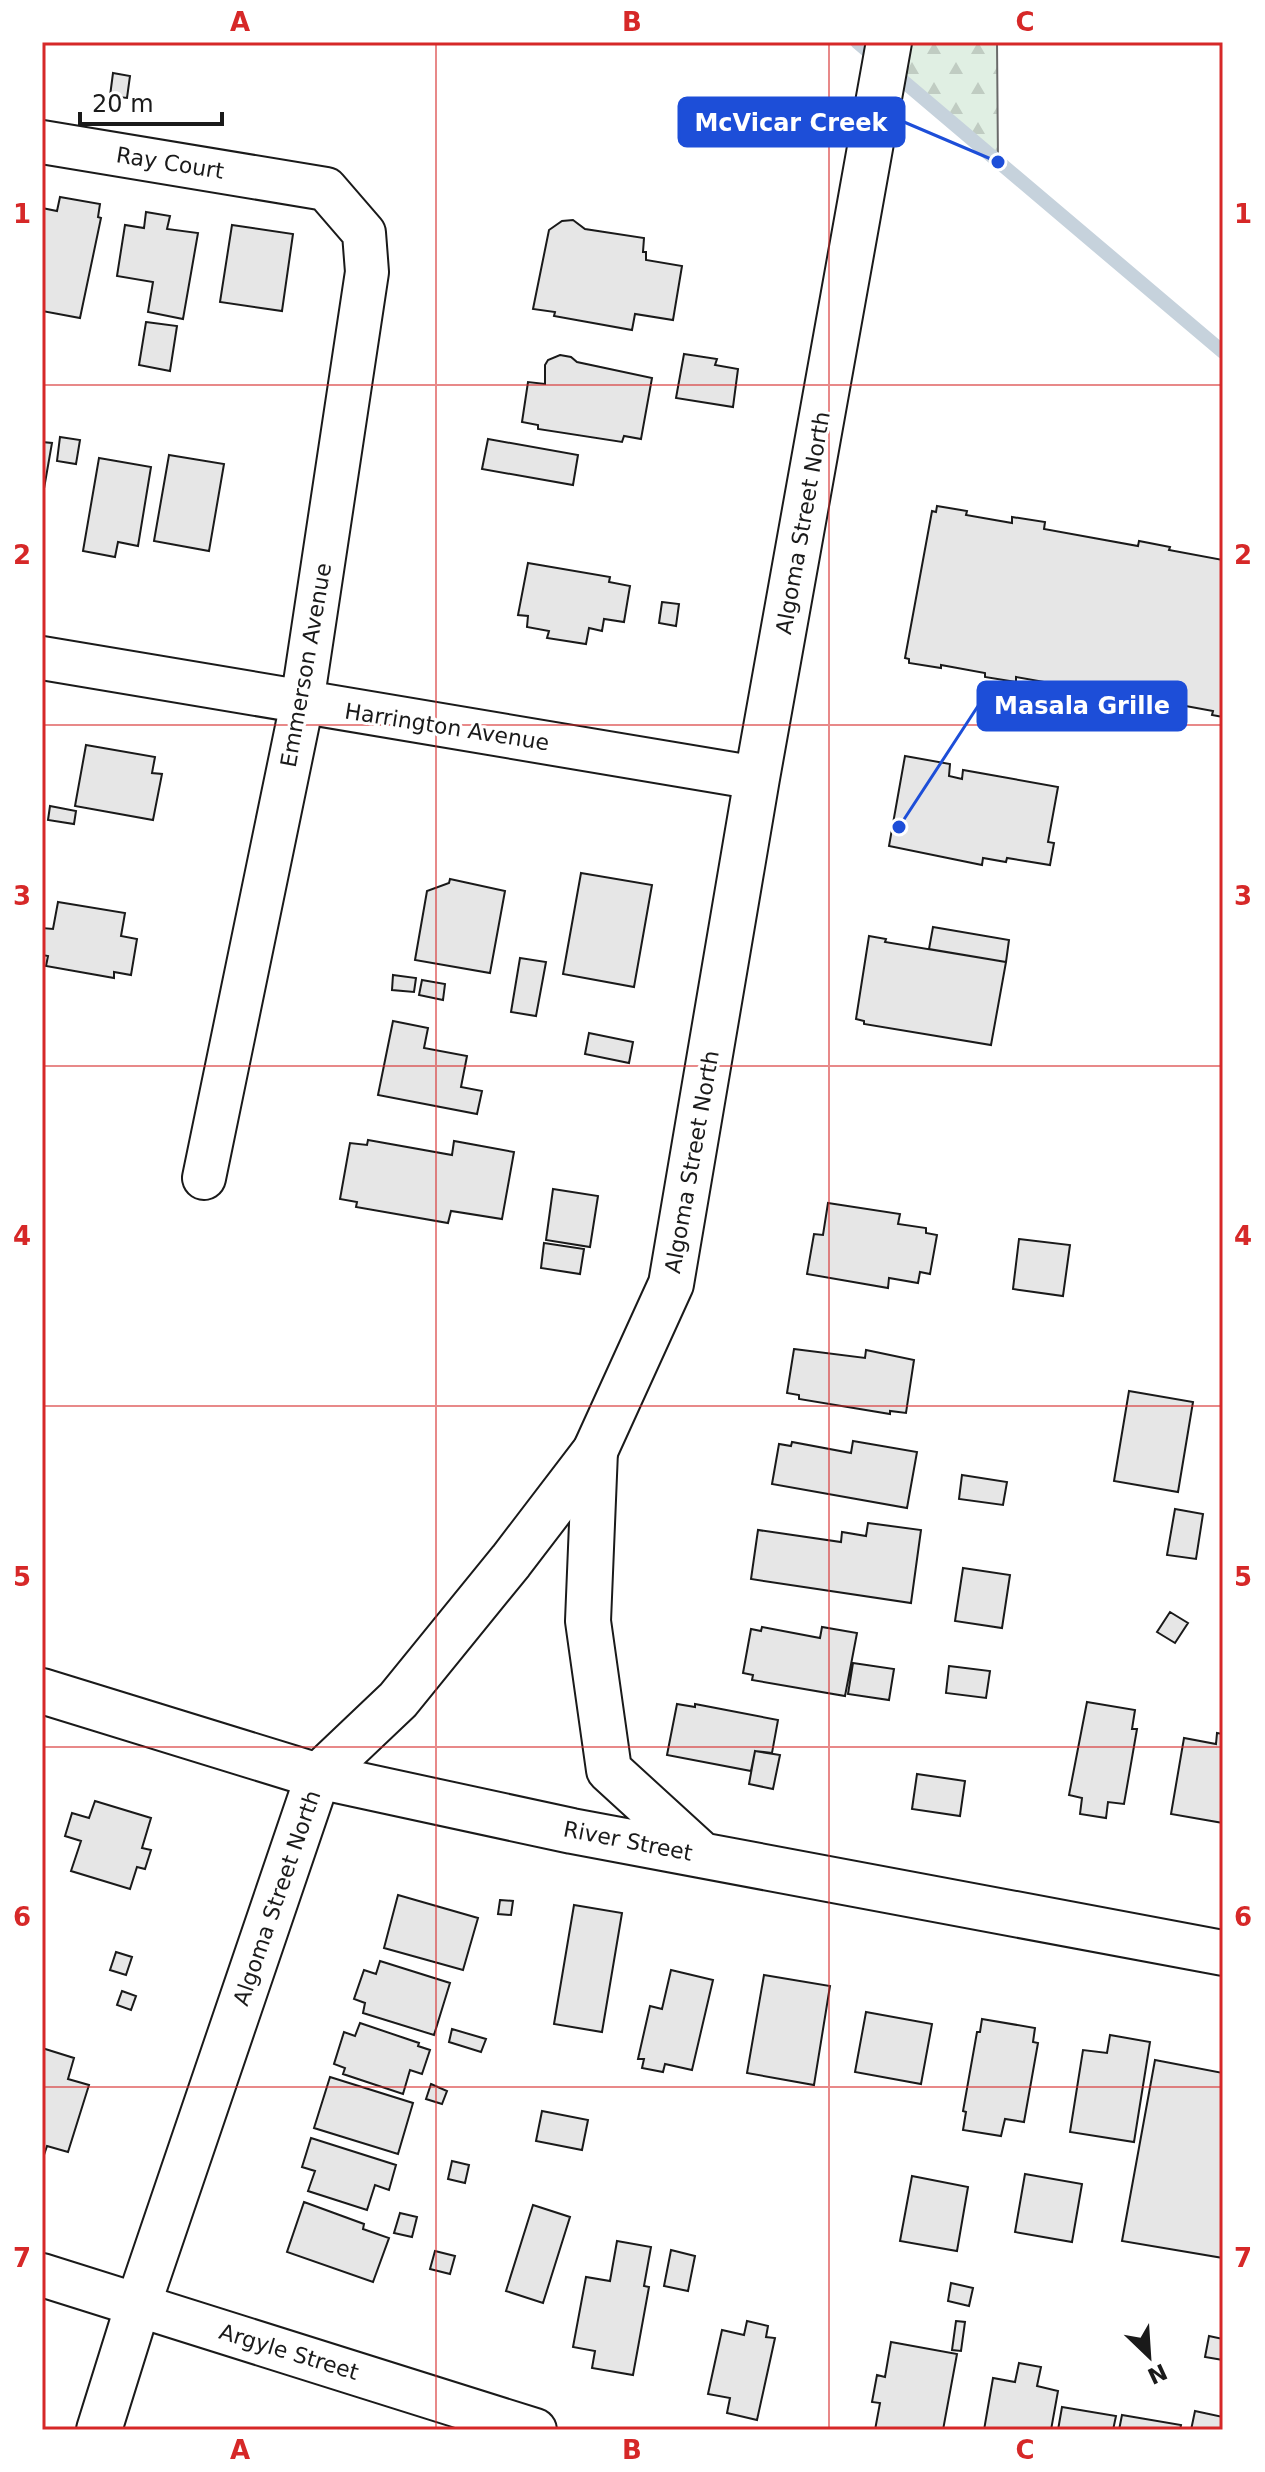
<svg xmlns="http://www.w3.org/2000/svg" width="1265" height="2472" font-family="'DejaVu Sans',sans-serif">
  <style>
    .forest { fill: url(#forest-firs); stroke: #6a6a6a; stroke-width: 2 }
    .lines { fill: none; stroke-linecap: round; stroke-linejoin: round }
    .stream { stroke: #c6d2dc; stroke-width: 14 }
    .building { fill: #e6e6e6; stroke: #1a1a1a; stroke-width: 2 }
    .minor-casing { stroke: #1a1a1a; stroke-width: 46 }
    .tertiary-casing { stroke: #1a1a1a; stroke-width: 48 }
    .secondary-casing { stroke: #1a1a1a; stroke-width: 48 }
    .minor { stroke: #fff; stroke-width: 42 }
    .tertiary { stroke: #fff; stroke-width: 44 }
    .secondary { stroke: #fff; stroke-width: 44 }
    .grid { fill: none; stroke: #d62828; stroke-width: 2; stroke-opacity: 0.55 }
    .labels { text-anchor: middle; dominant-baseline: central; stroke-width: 6; stroke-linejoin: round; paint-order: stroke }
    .street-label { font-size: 22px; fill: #1a1a1a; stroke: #fff }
    .leader { fill: none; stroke: #1d4ed8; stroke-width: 3 }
    .callout-dot { fill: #1d4ed8; stroke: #fff; stroke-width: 3 }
    .callout { fill: #1d4ed8; stroke: #1d4ed8; stroke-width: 3 }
    .callout-label { font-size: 24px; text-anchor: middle; font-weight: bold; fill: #fff }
    .neatline { fill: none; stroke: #d62828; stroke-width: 3 }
    .grid-label { font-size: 26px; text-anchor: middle; font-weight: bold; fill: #d62828 }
  </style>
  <defs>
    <pattern id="forest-firs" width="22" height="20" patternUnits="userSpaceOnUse" patternTransform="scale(2)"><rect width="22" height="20" fill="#e0efe3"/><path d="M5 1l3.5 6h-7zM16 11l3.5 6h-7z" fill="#c0ccc2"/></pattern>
  </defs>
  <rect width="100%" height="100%" fill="#fff"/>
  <!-- forest -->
  <path class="forest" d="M857 42H997L998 162Z"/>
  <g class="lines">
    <!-- stream -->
    <path class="stream" d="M857 42 1223 352"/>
  </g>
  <!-- building -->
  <path class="building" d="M113 73 130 76 127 98 110 96Z
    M60 197 100 204 98 217 101 218 80 318 42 311V208L57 211Z
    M146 212 170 216 167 229 198 233 183 319 148 312 153 282 117 276 125 225 144 228Z
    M573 220 585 229 644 238 643 252H646V260L682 266 673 320 635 314 632 330 554 316 555 312 533 309 549 230 562 221Z
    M232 225 293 234 282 311 220 302Z
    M146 322 177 326 170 371 139 365Z
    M684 354 717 359 715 365 738 369 733 407 676 398Z
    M560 355 571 357 577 362 652 378 641 439 624 436 622 442 538 429V425L522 422 528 382 545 384V365L548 360Z
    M60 437 80 440 76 464 57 461Z
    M488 439 578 455 573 485 482 469Z
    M42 442 52 443 42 500Z
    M169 455 224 464 209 551 154 541Z
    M99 458 151 467 138 546 118 542 115 557 83 551Z
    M937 506 967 511 966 515 1012 523V517L1045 522 1044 529 1138 546 1139 541 1170 547 1169 550 1223 560V717L1212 715 1213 711 1142 698 1141 703 1111 698 1112 694 1016 677V682L985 677V673L941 665V668L909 663V659L905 658 932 511 936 512Z
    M528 563 610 577 609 582 630 586 624 622 604 619 602 631 589 628 586 644 547 638 549 631 527 627 528 616 518 615Z
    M662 602 679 604 676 626 659 623Z
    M86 745 155 757 152 773 162 774 153 820 75 806Z
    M905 756 950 764 949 776 962 779 963 770 1058 787 1048 842 1054 843 1050 865 1007 858 1006 862 983 858 982 865 889 846Z
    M50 806 76 811 74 824 48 820Z
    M581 873 652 885 634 987 563 974Z
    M450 879 505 891 490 973 415 960 427 891 449 883Z
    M58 902 125 913 121 936 137 939 131 975 114 972V978L46 966 48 956 42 955V928L53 929Z
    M933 927 1009 940 1006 962 929 949Z
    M869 936 886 939 885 942 1006 962 991 1045 864 1024V1021L856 1019Z
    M520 958 546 962 536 1016 511 1012Z
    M393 975 416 978 414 992 392 990Z
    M422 980 445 984 443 1000 419 995Z
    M393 1021 428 1028 424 1048 467 1056 461 1087 482 1091 477 1114 378 1095Z
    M589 1033 633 1042 629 1063 585 1054Z
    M368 1140 452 1155 454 1141 514 1152 502 1219 451 1211 448 1223 356 1207 357 1202 340 1199 350 1143 367 1145Z
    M553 1189 598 1196 590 1247 546 1240Z
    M828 1203 900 1214 898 1224 926 1228V1233L937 1235 930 1274 920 1272 918 1283 889 1278 888 1288 807 1274 814 1234 823 1235Z
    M1019 1239 1070 1245 1063 1296 1013 1289Z
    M544 1243 584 1249 580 1274 541 1268Z
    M794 1349 865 1358 866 1350 914 1360 906 1413 890 1411V1414L799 1399V1395L787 1393Z
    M1129 1391 1193 1402 1178 1492 1114 1481Z
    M853 1441 917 1452 907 1508 772 1484 779 1444 791 1446 792 1442 851 1453Z
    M962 1475 1007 1482 1003 1505 959 1499Z
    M1175 1509 1203 1514 1196 1559 1167 1555Z
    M868 1523 921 1530 911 1603 751 1579 758 1530 841 1542 842 1532 866 1536Z
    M963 1568 1010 1575 1002 1628 955 1621Z
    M1170 1612 1188 1623 1175 1643 1157 1632Z
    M762 1627 820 1638 822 1627 857 1633 845 1696 752 1680 753 1675 743 1673 751 1629 761 1631Z
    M853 1663 894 1669 889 1700 848 1694Z
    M949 1666 990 1671 986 1698 946 1693Z
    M1087 1702 1135 1710 1132 1729H1137L1124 1804 1108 1802 1106 1818 1080 1814 1082 1798 1069 1795Z
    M677 1704 695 1707V1704L778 1720 772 1753 755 1751 751 1771 667 1755Z
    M1217 1733 1223 1734V1823L1171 1814 1184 1738 1216 1744Z
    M755 1751 780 1755 773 1789 749 1784Z
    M917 1774 965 1781 960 1816 912 1809Z
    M95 1801 151 1818 142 1848 151 1850 145 1869 137 1867 130 1889 71 1871 81 1841 65 1836 72 1813 89 1818Z
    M398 1895 478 1918 463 1970 384 1948Z
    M500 1900 513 1901 511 1915 498 1914Z
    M574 1905 622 1913 602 2032 554 2024Z
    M116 1952 132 1957 126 1975 110 1970Z
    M380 1961 450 1983 434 2035 363 2013 365 2003 354 1999 364 1970 376 1974Z
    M671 1970 713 1980 692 2070 665 2064 663 2072 642 2068 644 2059H638L650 2006 662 2009Z
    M764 1975 830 1986 814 2085 747 2073Z
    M122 1991 136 1996 131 2010 117 2005Z
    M866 2012 932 2024 921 2084 855 2072Z
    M982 2019 1035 2028 1033 2042 1038 2043 1024 2122 1005 2119 1001 2136 963 2130 966 2112 963 2111 977 2032H980Z
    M360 2023 419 2043 418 2046 430 2050 422 2074 410 2070 403 2094 343 2074 345 2068 334 2064 344 2032 355 2036Z
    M452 2029 486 2039 481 2052 449 2042Z
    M1110 2035 1150 2042 1134 2142 1070 2132 1083 2050 1107 2053Z
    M42 2048 74 2058 68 2079 89 2085 68 2152 47 2146 42 2161Z
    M1155 2060 1223 2073V2258L1122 2241Z
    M330 2077 413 2103 398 2154 314 2128Z
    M431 2084 447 2091 442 2104 426 2099Z
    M542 2111 588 2120 582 2150 536 2141Z
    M311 2138 396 2165 389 2190 375 2185 367 2210 308 2191 315 2171 302 2167Z
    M452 2161 469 2165 465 2183 448 2179Z
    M1025 2174 1082 2184 1072 2242 1015 2232Z
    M912 2176 968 2187 957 2251 900 2241Z
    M304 2202 364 2224 363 2229 389 2238 373 2282 287 2252Z
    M533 2205 570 2217 543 2303 506 2291Z
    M400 2213 417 2217 412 2237 394 2233Z
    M617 2241 651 2247 644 2286 649 2287 633 2375 592 2368 595 2351 573 2347 586 2277 610 2281Z
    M671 2250 695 2256 688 2291 664 2286Z
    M435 2251 455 2256 450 2274 430 2269Z
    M951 2283 973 2288 969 2306 948 2301Z
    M747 2321 768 2326 766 2337 775 2338 757 2420 727 2413 730 2398 708 2394 722 2330 744 2335Z
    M956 2321 965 2322 961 2351 952 2350Z
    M1209 2336 1223 2339V2360L1205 2357Z
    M891 2342 957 2354 943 2430H875L880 2403 872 2402 877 2375 885 2377Z
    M1019 2363 1041 2367 1037 2386 1058 2391 1051 2430H984L993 2378 1015 2382Z
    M1062 2407 1116 2416 1113 2430H1058Z
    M1195 2411 1223 2417V2430H1191Z
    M1122 2415 1181 2425 1180 2430H1119Z"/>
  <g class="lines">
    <!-- minor casing -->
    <g class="minor-casing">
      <path id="minor" d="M42 142 326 189 364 233 367 272 302 703 204 1178
        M42 658 757 778
        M42 2275 535 2430"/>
    </g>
    <!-- tertiary casing -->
    <g class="tertiary-casing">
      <path id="tertiary" d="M99 2430 138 2305 318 1776 398 1700 511 1561 595 1451 671 1284 757 778 889 42"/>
    </g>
    <!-- secondary casing -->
    <g class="secondary-casing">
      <path id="secondary" d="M595 1451 588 1621 609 1770 702 1855
        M42 1691 318 1776 572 1831 1223 1953"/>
    </g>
    <!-- minor -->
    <use href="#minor" class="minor"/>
    <!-- tertiary -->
    <use href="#tertiary" class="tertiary"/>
    <!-- secondary -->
    <use href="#secondary" class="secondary"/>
  </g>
  <!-- grid -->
  <path class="grid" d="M436 42V2430M829 42V2430M42 385H1223M42 725H1223M42 1066H1223M42 1406H1223M42 1747H1223M42 2087H1223"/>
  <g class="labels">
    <!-- street labels -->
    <g class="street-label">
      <text transform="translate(170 163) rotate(9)">Ray Court</text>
      <text transform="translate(803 523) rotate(-80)">Algoma Street North</text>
      <text transform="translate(306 665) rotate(-80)">Emmerson Avenue</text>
      <text transform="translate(447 727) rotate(9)">Harrington Avenue</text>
      <text transform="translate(692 1162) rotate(-80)">Algoma Street North</text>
      <text transform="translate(628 1841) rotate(11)">River Street</text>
      <text transform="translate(277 1898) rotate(-71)">Algoma Street North</text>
      <text transform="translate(289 2352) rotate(17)">Argyle Street</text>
    </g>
  </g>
  <!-- callouts -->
  <path class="leader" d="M998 162L904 122M899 827L978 706"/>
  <g class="callout-dot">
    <circle cx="998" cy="162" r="8"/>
    <circle cx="899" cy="827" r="8"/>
  </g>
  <g class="callout">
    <rect x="679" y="98" width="225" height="48" rx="8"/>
    <rect x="978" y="682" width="208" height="48" rx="8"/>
  </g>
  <g class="callout-label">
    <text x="791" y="131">McVicar Creek</text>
    <text x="1082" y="714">Masala Grille</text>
  </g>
  <!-- border -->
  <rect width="1265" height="2472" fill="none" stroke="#ffffff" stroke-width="88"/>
  <!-- north arrow -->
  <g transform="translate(1149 2356) rotate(155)" stroke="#ffffff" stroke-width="6" paint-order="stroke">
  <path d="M0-6L14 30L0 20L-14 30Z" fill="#1a1a1a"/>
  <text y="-12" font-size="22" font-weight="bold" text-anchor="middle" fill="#1a1a1a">N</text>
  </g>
  <!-- scale -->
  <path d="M80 112v12h142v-12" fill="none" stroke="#1a1a1a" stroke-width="4"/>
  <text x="92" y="112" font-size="24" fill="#1a1a1a" stroke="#ffffff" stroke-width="6" paint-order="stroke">20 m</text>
  <rect x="44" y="44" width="1177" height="2384" class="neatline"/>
  <g class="grid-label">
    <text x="240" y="31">A</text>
    <text x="632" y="31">B</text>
    <text x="1025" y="31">C</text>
    <text x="22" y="223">1</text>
    <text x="1243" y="223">1</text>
    <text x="22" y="564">2</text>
    <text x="1243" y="564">2</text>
    <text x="22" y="905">3</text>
    <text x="1243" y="905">3</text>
    <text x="22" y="1245">4</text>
    <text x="1243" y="1245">4</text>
    <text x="22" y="1586">5</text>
    <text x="1243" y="1586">5</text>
    <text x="22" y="1926">6</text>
    <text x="1243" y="1926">6</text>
    <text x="22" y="2267">7</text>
    <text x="1243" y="2267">7</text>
    <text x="240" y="2459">A</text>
    <text x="632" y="2459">B</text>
    <text x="1025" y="2459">C</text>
  </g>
</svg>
